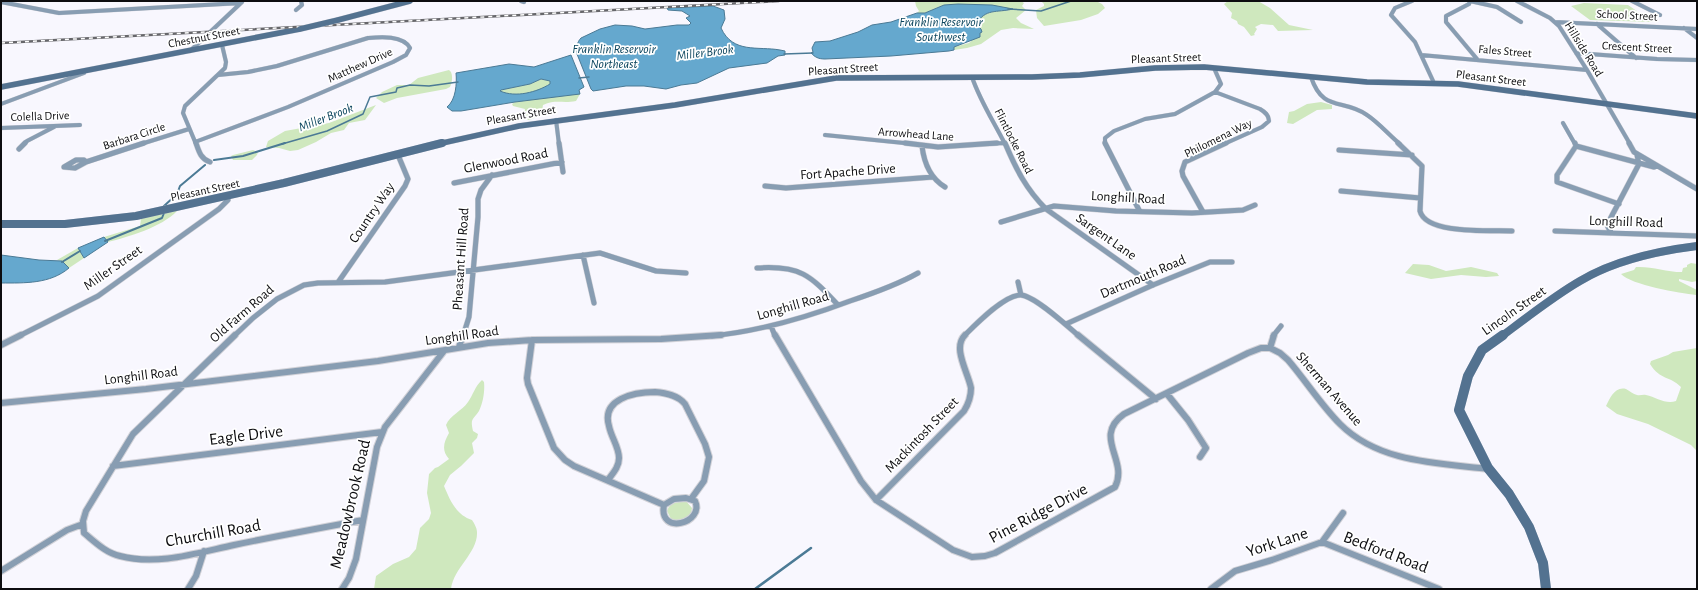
<svg xmlns="http://www.w3.org/2000/svg" width="1698" height="590" font-family="'Alegreya Sans',sans-serif">
  <style>
    .green { fill: #cfe8be }
    .water { fill: #65a8ce; stroke: #4b7a95; fill-rule: evenodd }
    .lines { fill: none; stroke-linecap: round; stroke-linejoin: round }
    .stream-far2 { stroke: #4b7a95; stroke-width: 1.5 }
    .stream-far1 { stroke: #4b7a95; stroke-width: 2 }
    .stream { stroke: #4b7a95; stroke-width: 2.5 }
    .street-far2-casing { stroke: #d2d2d8; stroke-width: 4.5 }
    .street-far1-casing { stroke: #d2d2d8; stroke-width: 6 }
    .street-casing { stroke: #d2d2d8; stroke-width: 8 }
    .secondary-far2-casing { stroke: #d2d2d8; stroke-width: 6 }
    .secondary-far1-casing { stroke: #d2d2d8; stroke-width: 8 }
    .secondary-casing { stroke: #d2d2d8; stroke-width: 10 }
    .street-far2 { stroke: #889db2; stroke-width: 4 }
    .street-far1 { stroke: #889db2; stroke-width: 5 }
    .street { stroke: #889db2; stroke-width: 6 }
    .secondary-far2 { stroke: #537290; stroke-width: 5.5 }
    .secondary-far1 { stroke: #537290; stroke-width: 8 }
    .secondary { stroke: #537290; stroke-width: 10 }
    .rail-casing { stroke: #66666a; stroke-width: 2.5 }
    .rail { stroke: #fff; stroke-width: 1.5; stroke-dasharray: 4; stroke-linecap: butt }
    .secondary-bridge-casing { stroke: #d2d2d8; stroke-width: 6; stroke-linecap: butt }
    .secondary-bridge { stroke: #537290; stroke-width: 5.5 }
    .labels { text-anchor: middle; dominant-baseline: central; stroke-width: 3.5; stroke-linejoin: round; paint-order: stroke }
    .far-street-label { font-size: 12px; fill: #0d0d10; stroke: #fff }
    .far-water-label { font-size: 13px; font-style: italic; fill: #09435c; stroke: #fff }
    .street-label { font-size: 14px; fill: #0d0d10; stroke: #fff }
    .near-street-label { font-size: 17px; fill: #0d0d10; stroke: #fff }
  </style>
  <rect width="100%" height="100%" fill="#f8f7fe"/>
  <!-- green -->
  <path class="green" d="M915 1H1021L1024 3 1022 6 1026 10 1016 18 1021 23 1034 29 1013 28 1001 30 981 44 967 48 954 50V47L969 43 980 33 979 28 975 24C982 11 997 11 1010 10L944 5 925 13H917L919 11 916 6Z
    M1041 1H1096L1102 4 1105 8 1098 14 1081 20 1044 26 1037 18 1036 10 1044 6V4Z
    M1228 1H1258L1270 8 1289 25 1313 30 1278 31 1273 25 1261 24 1255 27 1257 29 1254 34 1255 35 1251 36 1244 27 1238 24 1237 21 1231 18 1232 13 1224 4Z
    M1584 3 1628 5 1653 22 1590 20 1571 6Z
    M449 70 451 72C453 77 452 82 450 87L446 89 397 98 384 103 376 98 382 92 397 85H409L418 78Z
    M541 79 550 81V84C536 93 516 98 500 92L501 90 530 84Z
    M571 94H580L576 101C562 104 557 99 543 105 542 114 537 118 528 120L524 114 525 109 513 106 512 104 515 102Z
    M1321 102 1332 105V109L1317 110 1293 124 1287 123 1289 112 1294 111 1307 104Z
    M376 105 365 120 349 123 344 130 331 133 316 142 298 150 290 151 279 148 266 147 268 141 285 131 329 123Z
    M253 150 258 152 257 155 252 160H233L231 156 233 155Z
    M175 211H177C162 227 128 237 108 242L104 237 140 226 141 219 144 218Z
    M78 248 84 258 69 268 62 261 57 260Z
    M1691 263 1697 264V281L1692 282 1679 279V281L1697 290 1696 295C1680 293 1631 285 1621 274L1634 270 1636 267C1651 266 1666 272 1682 272L1683 268 1687 267V265Z
    M1413 264 1429 265 1446 271 1471 267 1497 273 1499 276 1486 277 1461 275 1431 279 1405 273Z
    M1697 348V456V451L1691 445 1648 424 1617 414 1606 406C1610 398 1615 386 1626 389 1630 391 1633 394 1637 395 1640 396 1643 394 1646 395 1656 397 1666 405 1676 401L1681 387C1669 375 1661 381 1650 364L1651 361 1668 355 1673 352Z
    M482 380 484 382C485 391 483 403 479 411 473 420 470 418 473 431L478 434 477 438 472 443 474 453 461 466 450 475 444 486C450 500 456 515 472 520 474 523 477 528 477 532 478 553 454 567 451 589H374L376 576 393 564 409 557 416 549 420 528 429 519 431 513 427 493 429 474 435 468 438 467 449 459C441 450 444 442 449 433L446 425C450 415 462 411 468 402 473 395 475 386 482 380Z
    M686 501 692 508 691 514C686 519 679 522 671 519L667 511C670 502 677 502 686 501Z"/>
  <!-- water -->
  <path class="water" d="M958 4 992 5 1013 9C996 13 986 8 976 24L981 29 982 32 980 33V37L954 47V50L949 51 891 56 825 59C818 59 815 57 811 53L813 52 812 48 815 42 830 41 858 32 872 25 891 22 917 13H925L944 5Z
    M713 6 724 10 725 19 721 28C733 54 758 46 780 50L785 51V55L778 56 767 63 729 68 697 83 681 85 666 89 644 86H626L593 91 591 89 577 54C576 48 577 42 581 38L600 29 615 25 632 26 645 29 677 25H689L691 23 686 18 690 16 682 11 668 10 667 8Z
    M571 55 584 87 579 90 580 94 515 102 461 111H452L447 107C456 100 457 83 456 73L509 64 534 67ZM541 79 550 81V84C537 92 516 98 500 91L501 90 530 84Z
    M104 237 108 242 84 258 78 248Z
    M1 255 39 260 62 261 69 268C50 284 25 283 1 283Z"/>
  <g class="lines">
    <!-- stream-far2 -->
    <path class="stream-far2" d="M1008 9 1041 11 1071 1
      M784 54 813 53
      M579 78 589 77
      M282 144 327 131 363 114 370 97 396 92 397 88 410 85 429 86 458 82"/>
    <!-- stream-far1 -->
    <path class="stream-far1" d="M214 160 243 156 285 143
      M164 206 177 194 180 186 205 165
      M105 241 162 218 164 213
      M62 262 80 251"/>
    <!-- stream -->
    <path class="stream" d="M755 589 811 548"/>
    <!-- street-far2 casing -->
    <g class="street-far2-casing">
      <path id="street-far2" d="M521 1 524 2
        M1412 1 1395 8 1391 15 1415 42 1434 83
        M1470 1 1469 4 1446 16V22L1477 59
        M1470 1 1497 7 1521 22
        M1517 1 1550 18 1559 26 1587 70 1630 144
        M1632 1 1660 15
        M1 2 59 13 241 3
        M296 10 302 5 301 1
        M1555 22 1697 29
        M1597 24 1636 58
        M1684 28 1697 38
        M190 51 242 2
        M1576 53 1657 59 1697 60
        M1421 55 1587 70
        M972 77C980 101 994 122 1005 144
        M1311 77C1323 113 1343 98 1367 115 1379 123 1389 135 1400 144
        M1215 92 1260 109C1265 112 1269 115 1269 121L1262 127 1224 144
        M1 104 84 73
        M556 120 559 144
        M1563 123 1575 144
        M1 128 80 125
        M825 135 914 144
        M195 142 288 107 393 62 406 55 410 48C403 35 380 37 368 38L277 66 248 72 218 75
        M24 144 27 141 54 127
        M141 144 189 129
        M196 144 183 113 185 106 225 68 226 62 222 45
        M980 144 1005 143
        M1105 144V138L1114 131 1145 119 1175 114 1215 92 1221 84 1214 68"/>
    </g>
    <!-- street-far1 casing -->
    <g class="street-far1-casing">
      <path id="street-far1" d="M196 143C199 152 201 159 210 162
        M559 143 563 172
        M905 143 938 147 997 143
        M1005 143C1016 169 1026 189 1046 209L1153 285
        M1105 143 1139 210
        M1398 143 1422 166 1420 211C1426 235 1492 230 1512 231
        M1575 143 1576 146 1557 175V182L1619 204
        M1629 143 1634 152 1697 189
        M922 146C924 163 930 178 945 187
        M1576 146 1654 167
        M19 149 25 143
        M1339 150 1412 155
        M76 160H84L86 162 75 168 64 167Z
        M86 162 144 143
        M454 183 562 162
        M765 186 786 188 933 177
        M1341 191 1420 198
        M1203 212 1183 176 1182 171 1185 162 1226 143
        M1001 222 1054 206 1116 211 1192 213 1243 210 1255 205
        M1555 231 1697 236
        M1611 233 1607 225 1639 164 1637 155
        M583 255 594 303
        M757 268C800 265 810 275 838 305
        M339 281 405 186 408 179 398 155
        M1018 282 1021 295
        M1066 324 1153 285 1210 262H1232
        M771 326 775 336
        M19 336 98 296 219 209 228 200 227 196
        M234 336 253 318 277 299 304 285 318 283 385 282 600 253 656 271 686 273
        M463 336 469 317 478 217V199L481 190 492 175
        M712 336C760 331 805 318 850 301 874 293 897 285 918 273
        M964 336C975 325 1005 294 1021 295 1035 296 1067 326 1079 336
        M1273 336 1281 326"/>
    </g>
    <!-- street casing -->
    <g class="street-casing">
      <path id="street" d="M235 335 133 434 86 511 83 521 84 533C95 542 106 553 120 556 157 566 197 553 234 545 277 536 320 528 363 520
        M775 335 861 481 876 500 953 550 972 557 985 556 995 553 1115 487C1129 460 1092 437 1124 414L1248 353 1261 348H1270
        M1078 335 1156 399
        M1274 335 1270 348 1280 353 1288 360C1306 381 1321 405 1340 424 1379 463 1438 463 1489 469
        M532 340 527 378 528 384 554 448 565 460 574 466 664 505
        M1 345 21 335
        M459 347 463 335
        M1167 394 1188 420 1206 448 1200 457
        M1 403 146 389 378 361 488 343 532 340 661 339 721 335
        M113 466 382 432
        M608 480C613 473 619 467 619 458 619 447 611 437 609 426 601 399 634 392 655 392 666 393 678 395 685 404L705 444 709 457 704 481 691 499
        M686 498 695 501C705 523 658 536 664 505L674 499Z
        M876 500 964 411C969 403 971 397 971 388 968 372 952 348 965 335
        M1322 542 1439 589
        M1 571 67 530 83 524
        M188 589 196 576 204 551
        M342 589 349 578 356 559 377 447 385 427 444 351
        M1211 589 1235 571 1272 560 1322 542 1343 513"/>
    </g>
    <!-- secondary-far2 casing -->
    <g class="secondary-far2-casing">
      <path id="secondary-far2" d="M338 20 410 1
        M1 87 300 29
        M438 144 519 126 675 105 836 78 1032 77 1080 75 1155 68 1204 67 1367 82 1458 84 1697 116"/>
    </g>
    <!-- secondary-far1 casing -->
    <g class="secondary-far1-casing">
      <path id="secondary-far1" d="M1 224H65L136 216 284 183 442 143
        M1502 336C1526 318 1554 296 1580 281 1615 260 1657 251 1697 246"/>
    </g>
    <!-- secondary casing -->
    <g class="secondary-casing">
      <path id="secondary" d="M1503 335 1482 350 1468 376 1459 410 1488 468 1509 494 1529 527 1543 563 1546 589"/>
    </g>
    <!-- street-far2 -->
    <use href="#street-far2" class="street-far2"/>
    <!-- street-far1 -->
    <use href="#street-far1" class="street-far1"/>
    <!-- street -->
    <use href="#street" class="street"/>
    <!-- secondary-far2 -->
    <use href="#secondary-far2" class="secondary-far2"/>
    <!-- secondary-far1 -->
    <use href="#secondary-far1" class="secondary-far1"/>
    <!-- secondary -->
    <use href="#secondary" class="secondary"/>
    <!-- rail casing -->
    <g class="rail-casing">
      <path id="rail" d="M1 43 779 1"/>
    </g>
    <!-- rail -->
    <use href="#rail" class="rail"/>
    <!-- secondary-bridge casing -->
    <g class="secondary-bridge-casing">
      <path id="secondary-bridge" d="M300 29 338 20"/>
    </g>
    <!-- secondary-bridge -->
    <use href="#secondary-bridge" class="secondary-bridge"/>
  </g>
  <g class="labels">
    <!-- far-street labels -->
    <g class="far-street-label">
      <text transform="translate(1627 15) rotate(3)">School Street</text>
      <text transform="translate(204 37) rotate(-11)">Chestnut Street</text>
      <text transform="translate(1637 47) rotate(3)">Crescent Street</text>
      <text transform="translate(1584 49) rotate(58)">Hillside Road</text>
      <text transform="translate(1505 51) rotate(5)">Fales Street</text>
      <text transform="translate(1166 58) rotate(-2)">Pleasant Street</text>
      <text transform="translate(360 65) rotate(-24)">Matthew Drive</text>
      <text transform="translate(843 69) rotate(-4)">Pleasant Street</text>
      <text transform="translate(1491 78) rotate(7)">Pleasant Street</text>
      <text transform="translate(521 115) rotate(-10)">Pleasant Street</text>
      <text transform="translate(40 116) rotate(-2)">Colella Drive</text>
      <text transform="translate(916 134) rotate(4)">Arrowhead Lane</text>
      <text transform="translate(134 136) rotate(-18)">Barbara Circle</text>
      <text transform="translate(1218 138) rotate(-26)">Philomena Way</text>
      <text transform="translate(1014 141) rotate(63)">Flintlocke Road</text>
      <text transform="translate(205 190) rotate(-12)">Pleasant Street</text>
    </g>
    <!-- far-water labels -->
    <g class="far-water-label">
      <text x="941" y="22">Franklin Reservoir<tspan x="941" dy="15">Southwest</tspan></text>
      <text x="614" y="49">Franklin Reservoir<tspan x="614" dy="15">Northeast</tspan></text>
      <text transform="translate(705 53) rotate(-7)">Miller Brook</text>
      <text transform="translate(326 118) rotate(-21)">Miller Brook</text>
    </g>
    <!-- street labels -->
    <g class="street-label">
      <text transform="translate(506 161) rotate(-11)">Glenwood Road</text>
      <text transform="translate(848 172) rotate(-4)">Fort Apache Drive</text>
      <text transform="translate(1128 198) rotate(3)">Longhill Road</text>
      <text transform="translate(372 213) rotate(-56)">Country Way</text>
      <text transform="translate(1626 222) rotate(2)">Longhill Road</text>
      <text transform="translate(1106 237) rotate(35)">Sargent Lane</text>
      <text transform="translate(461 259) rotate(-86)">Pheasant Hill Road</text>
      <text transform="translate(113 268) rotate(-35)">Miller Street</text>
      <text transform="translate(1143 277) rotate(-23)">Dartmouth Road</text>
      <text transform="translate(793 306) rotate(-16)">Longhill Road</text>
      <text transform="translate(1514 311) rotate(-35)">Lincoln Street</text>
      <text transform="translate(242 314) rotate(-41)">Old Farm Road</text>
      <text transform="translate(462 336) rotate(-8)">Longhill Road</text>
      <text transform="translate(141 376) rotate(-7)">Longhill Road</text>
      <text transform="translate(1329 389) rotate(49)">Sherman Avenue</text>
      <text transform="translate(922 435) rotate(-46)">Mackintosh Street</text>
    </g>
    <!-- near-street labels -->
    <g class="near-street-label">
      <text transform="translate(246 435) rotate(-7)">Eagle Drive</text>
      <text transform="translate(350 504) rotate(-77)">Meadowbrook Road</text>
      <text transform="translate(1038 513) rotate(-28)">Pine Ridge Drive</text>
      <text transform="translate(213 533) rotate(-10)">Churchill Road</text>
      <text transform="translate(1277 542) rotate(-18)">York Lane</text>
      <text transform="translate(1386 552) rotate(21)">Bedford Road</text>
    </g>
  </g>
  <!-- border -->
  <rect width="1698" height="590" fill="none" stroke="#0d0d10" stroke-width="4"/>
</svg>
